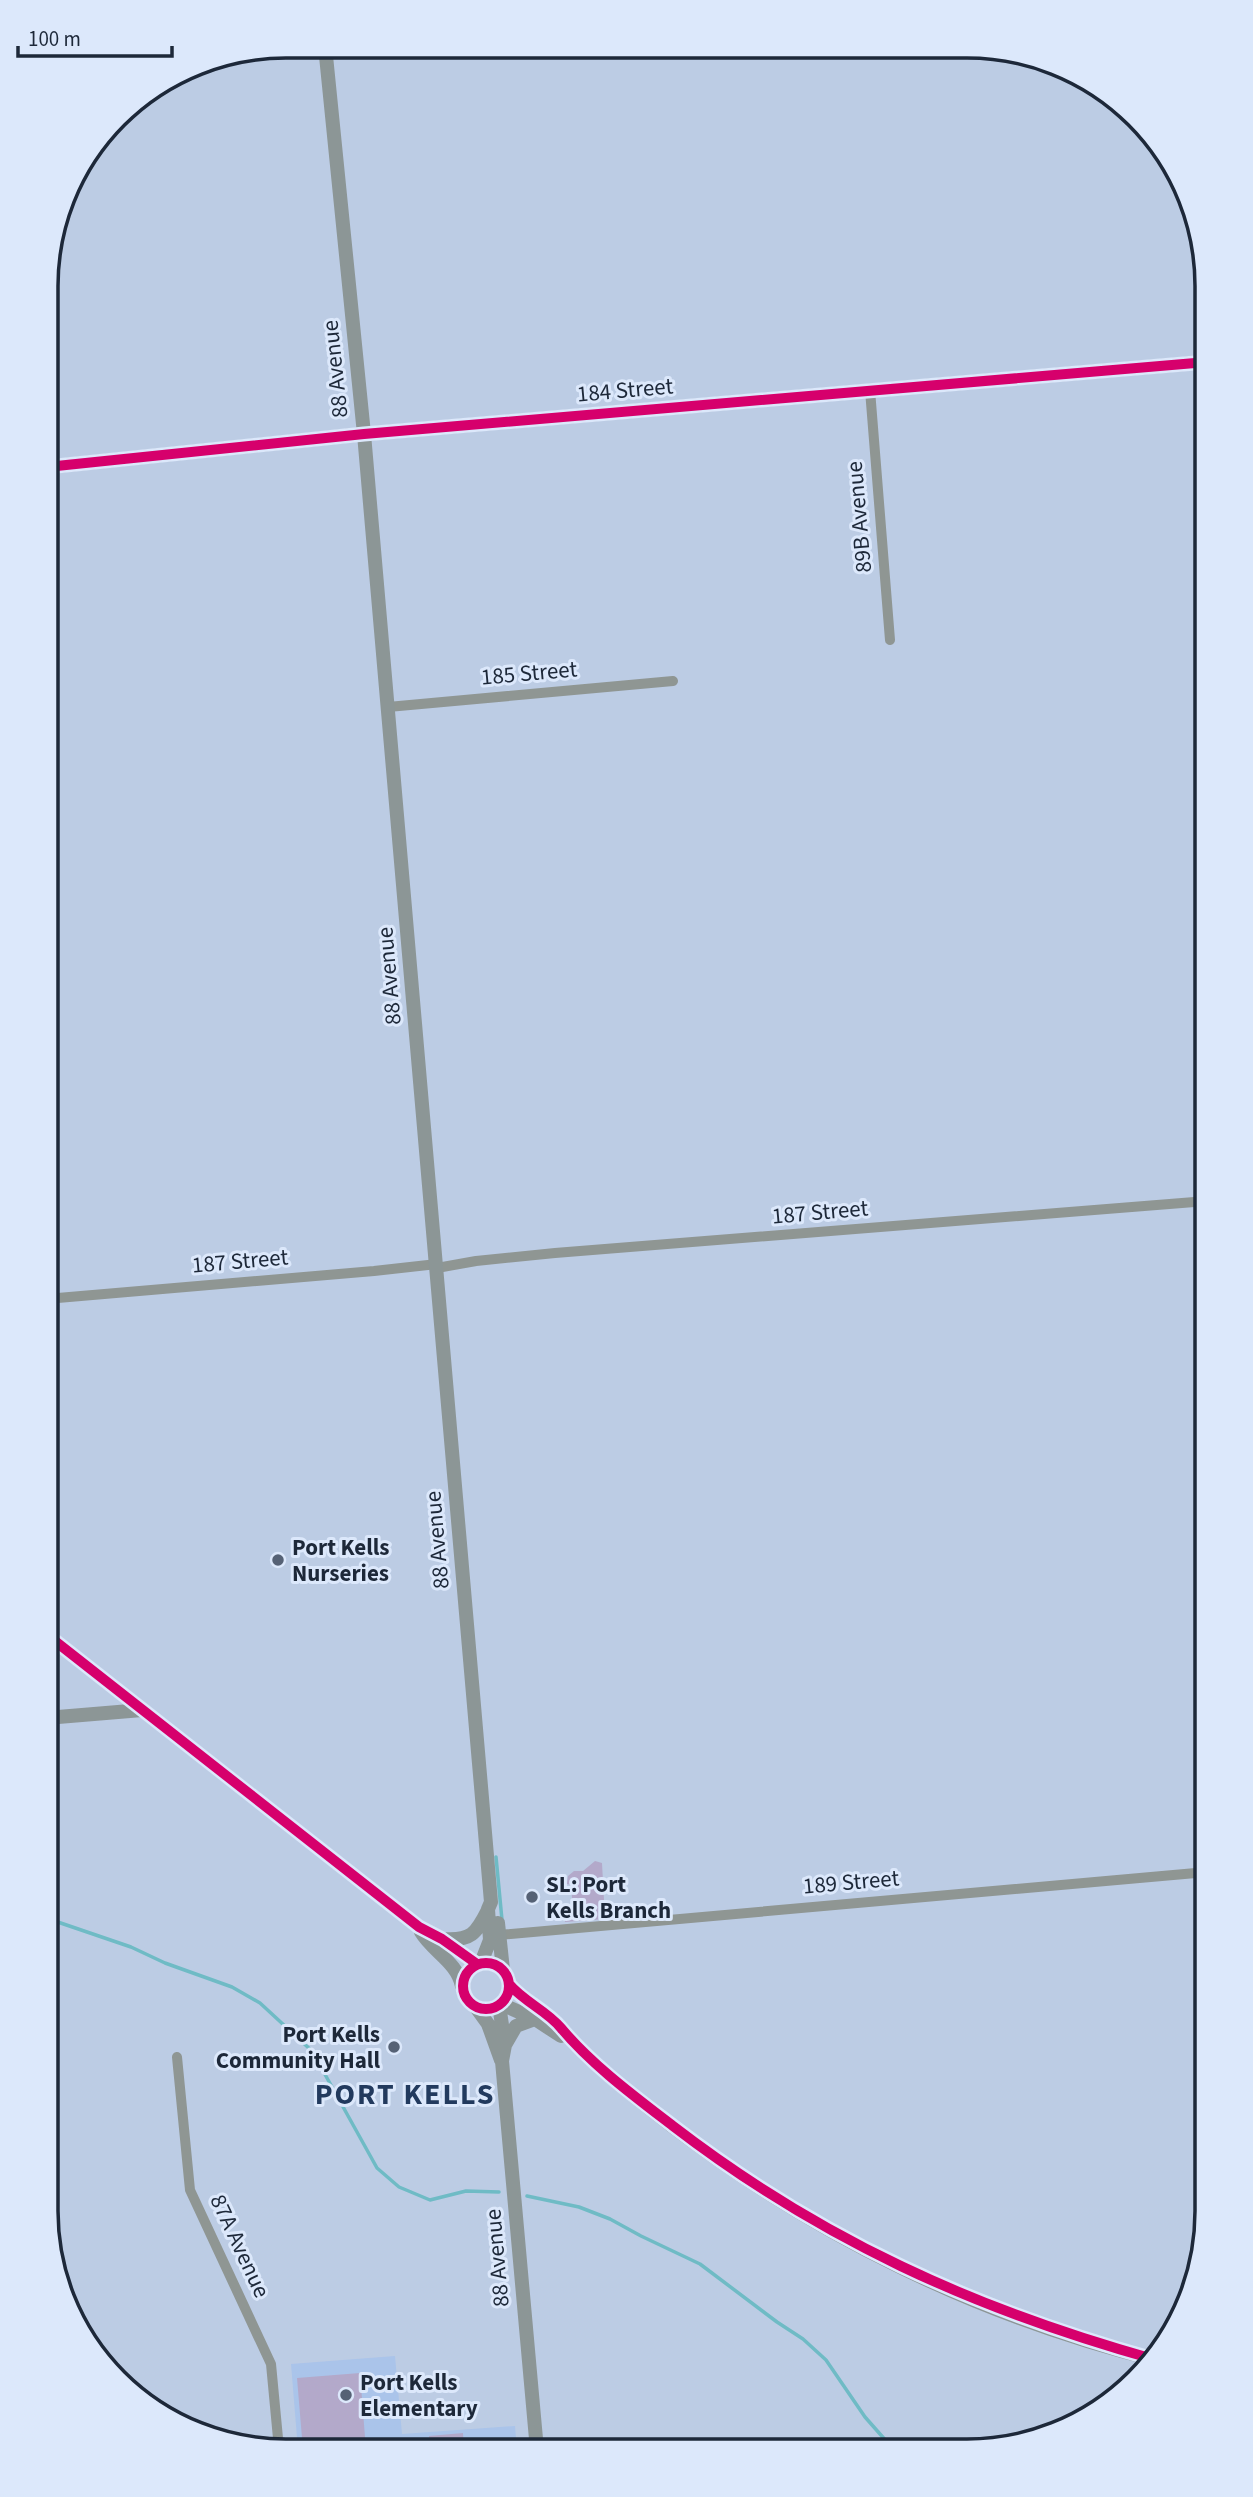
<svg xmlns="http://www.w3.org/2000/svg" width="1253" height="2497" font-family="'Source Sans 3',sans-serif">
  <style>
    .built { fill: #aac4ea }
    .green { fill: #b3a9ca }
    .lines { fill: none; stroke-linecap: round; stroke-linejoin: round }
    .stream { stroke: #6fbbc5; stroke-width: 3.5 }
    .street { stroke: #8f9693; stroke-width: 10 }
    .secondary { stroke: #8c9696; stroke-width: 14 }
    .cycleway-casing { stroke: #dce8fb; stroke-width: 15 }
    .cycleway { stroke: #d6006c; stroke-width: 10 }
    .poi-dot { fill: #556175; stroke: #dce8fb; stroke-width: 2.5 }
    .labels { text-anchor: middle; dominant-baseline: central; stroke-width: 6; stroke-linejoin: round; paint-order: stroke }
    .street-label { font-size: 23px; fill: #1d2839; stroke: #dce8fb }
    .poi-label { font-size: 23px; font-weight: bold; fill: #1d2839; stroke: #dce8fb; text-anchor: start }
    .district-label { font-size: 30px; font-weight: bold; letter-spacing: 2px; fill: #223a5e; stroke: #dce8fb }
    .rim { fill: none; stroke: #1d2839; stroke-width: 3.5 }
  </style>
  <rect width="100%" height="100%" fill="#bccce4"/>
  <!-- built -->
  <path class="built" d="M395 2356 402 2434 515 2426 517 2450H298L291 2364Z"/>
  <!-- green -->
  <path class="green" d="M595 1861 602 1863 605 1919 565 1922 564 1915 573 1910 571 1885 567 1884 568 1876 574 1871H583Z
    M360 2373 366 2450H303L297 2378Z
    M463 2433 464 2450H430L429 2436Z"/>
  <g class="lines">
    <!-- stream -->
    <path class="stream" d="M496 1857 502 1920
      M46 1918 131 1947 165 1963 232 1987 260 2003 312 2051 377 2168 399 2187 430 2200 466 2191 499 2192
      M527 2196 579 2207 610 2219 641 2236 700 2264 777 2322 803 2339 826 2360 865 2417 895 2451"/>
    <!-- street -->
    <path class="street" d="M870 390 890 640
      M388 707 673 681
      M437 1268 476 1261 555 1253 1207 1201
      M46 1299 374 1271 437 1264
      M499 1935 1207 1872
      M177 2057 190 2190 271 2364 279 2449"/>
    <!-- secondary -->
    <path class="secondary" d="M325 46 364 434 491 1902 488 1909 490 1940 481 1963
      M47 467 364 434 1207 362
      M46 1634 419 1927 442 1939 477 1964
      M46 1718 142 1710
      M498 1923 503 1970
      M421 1932C433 1952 457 1962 462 1986
      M443 1939C471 1941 476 1934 488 1910
      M463 1986a23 23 0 1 1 46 0a23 23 0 1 1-46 0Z
      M509 1984C524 2002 546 2010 561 2028 592 2065 634 2096 672 2126 815 2235 980 2317 1156 2360
      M501 2004 535 2019 561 2036
      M499 2005 505 2045 502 2061 537 2450
      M475 2006 488 2024 501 2060
      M505 2045 516 2026 535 2019"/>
    <!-- cycleway casing -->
    <g class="cycleway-casing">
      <path id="cycleway" d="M47 467 364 434 1207 362
        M46 1634 419 1927 442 1939 477 1964
        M463 1986a23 23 0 1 1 46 0a23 23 0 1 1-46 0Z
        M509 1984C524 2002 546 2010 561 2028 592 2065 634 2096 673 2126 820 2239 974 2309 1153 2359"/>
    </g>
    <!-- cycleway -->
    <use href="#cycleway" class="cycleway"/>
  </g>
  <!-- markers -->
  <g class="poi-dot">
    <circle cx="278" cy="1560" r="7"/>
    <circle cx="532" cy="1897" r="7"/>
    <circle cx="394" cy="2047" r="7"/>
    <circle cx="346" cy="2395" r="7"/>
  </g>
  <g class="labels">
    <!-- street labels -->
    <g class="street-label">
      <text transform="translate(335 369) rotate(-96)">88 Avenue</text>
      <text transform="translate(625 390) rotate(-5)">184 Street</text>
      <text transform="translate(859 517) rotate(-95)">89B Avenue</text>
      <text transform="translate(529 673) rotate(-5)">185 Street</text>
      <text transform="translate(389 976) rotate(-95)">88 Avenue</text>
      <text transform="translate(820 1212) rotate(-5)">187 Street</text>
      <text transform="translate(240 1261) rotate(-5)">187 Street</text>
      <text transform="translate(437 1540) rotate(-95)">88 Avenue</text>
      <text transform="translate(851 1882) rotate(-5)">189 Street</text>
      <text transform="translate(240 2246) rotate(65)">87A Avenue</text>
      <text transform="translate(497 2258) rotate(-95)">88 Avenue</text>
    </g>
    <!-- poi labels -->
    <g class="poi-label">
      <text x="292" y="1547">Port Kells<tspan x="292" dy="26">Nurseries</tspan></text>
      <text x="546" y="1884">SL: Port<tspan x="546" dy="26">Kells Branch</tspan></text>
      <text x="380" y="2034" text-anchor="end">Port Kells<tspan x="380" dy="26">Community Hall</tspan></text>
      <text x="360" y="2382">Port Kells<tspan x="360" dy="26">Elementary</tspan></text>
    </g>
    <!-- district labels -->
    <g class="district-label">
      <text x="405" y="2094">PORT KELLS</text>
    </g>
  </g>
  <!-- crop -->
  <path d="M0 0H1253V2497H0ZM286 58H967A228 228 0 0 1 1195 286V2211A228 228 0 0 1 967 2439H286A228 228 0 0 1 58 2211V286A228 228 0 0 1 286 58Z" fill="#dce8fb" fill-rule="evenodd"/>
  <path class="rim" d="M286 58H967A228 228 0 0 1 1195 286V2211A228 228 0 0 1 967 2439H286A228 228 0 0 1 58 2211V286A228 228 0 0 1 286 58Z"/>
  <!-- scale -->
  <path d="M18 46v10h154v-10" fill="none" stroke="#1d2839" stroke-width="3.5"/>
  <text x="28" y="46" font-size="21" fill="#1d2839" stroke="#dce8fb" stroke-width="5" paint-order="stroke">100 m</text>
</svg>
